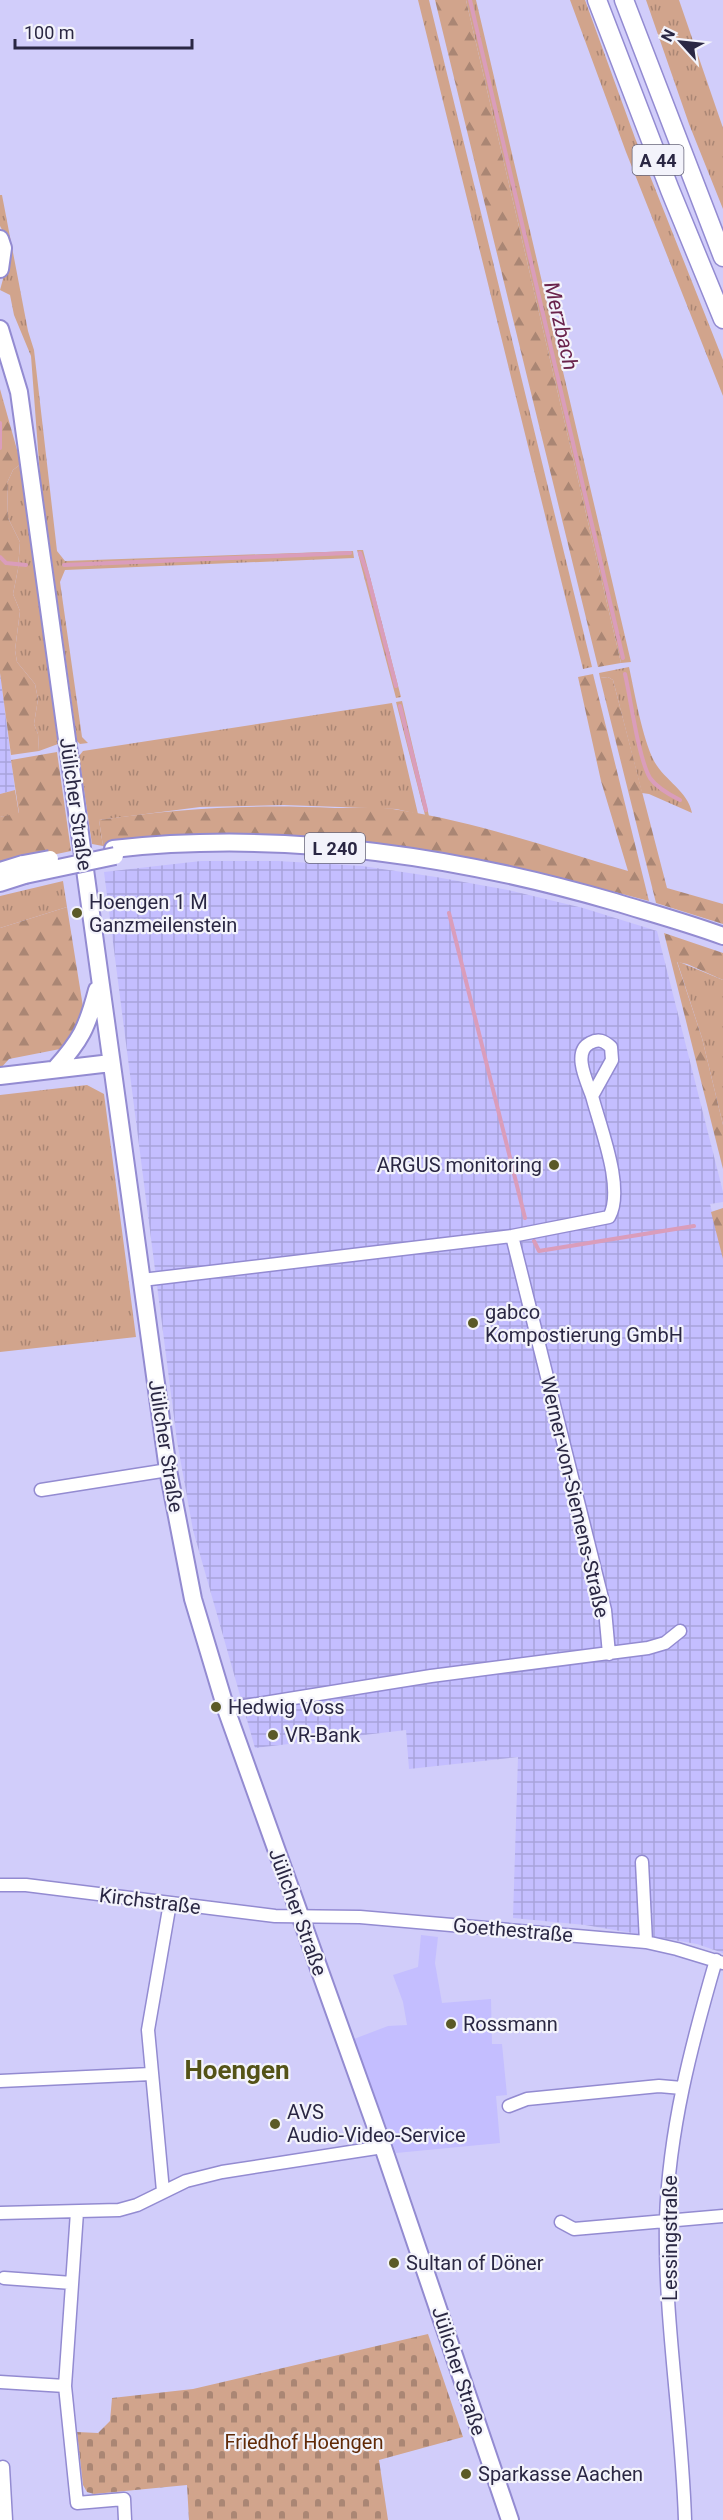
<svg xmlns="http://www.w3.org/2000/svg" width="723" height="2520" font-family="Roboto,sans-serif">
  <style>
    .built { fill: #c4beff }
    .industrial { fill: url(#industrial-grid) }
    .grass { fill: url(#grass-tufts) }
    .forest { fill: url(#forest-firs) }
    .cemetery { fill: url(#cemetery-stones) }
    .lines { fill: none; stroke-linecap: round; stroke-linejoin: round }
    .stream { stroke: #da9dbb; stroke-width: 4 }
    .minor-casing { stroke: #938bd1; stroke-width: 15 }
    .major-casing { stroke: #938bd1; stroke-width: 20 }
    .highway-casing { stroke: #938bd1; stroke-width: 21 }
    .minor { stroke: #fff; stroke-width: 12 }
    .major { stroke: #fff; stroke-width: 16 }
    .highway { stroke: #fff; stroke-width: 18 }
    .major-bridge-casing { stroke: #938bd1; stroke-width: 20; stroke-linecap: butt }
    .major-bridge { stroke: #fff; stroke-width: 16 }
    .poi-dot { fill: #5b5a27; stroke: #f3f3fb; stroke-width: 2 }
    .labels { text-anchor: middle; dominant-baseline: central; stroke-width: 4.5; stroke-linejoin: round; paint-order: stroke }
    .shield { fill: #f3f3fb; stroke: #66647a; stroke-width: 1.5 }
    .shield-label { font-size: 18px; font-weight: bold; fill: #2a2743 }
    .street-label { font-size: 20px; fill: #2a2743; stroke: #f3f3fb }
    .poi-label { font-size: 20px; fill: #2a2743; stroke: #f3f3fb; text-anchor: start }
    .park-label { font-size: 20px; fill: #602a07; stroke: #f3f3fb }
    .water-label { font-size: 21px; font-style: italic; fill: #6a234c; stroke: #f3f3fb }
    .district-label { font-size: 26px; font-weight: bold; fill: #545317; stroke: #f3f3fb }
  </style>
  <defs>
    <pattern id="industrial-grid" width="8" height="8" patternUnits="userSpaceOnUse" patternTransform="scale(1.5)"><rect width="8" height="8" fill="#c4beff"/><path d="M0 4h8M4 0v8" fill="none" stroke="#a9a3dc"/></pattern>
    <pattern id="grass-tufts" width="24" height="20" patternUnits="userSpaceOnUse" patternTransform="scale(1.5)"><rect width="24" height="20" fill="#d1a48c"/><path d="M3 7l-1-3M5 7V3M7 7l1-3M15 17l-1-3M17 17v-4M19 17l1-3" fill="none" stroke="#aa8674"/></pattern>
    <pattern id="forest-firs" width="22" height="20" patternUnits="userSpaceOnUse" patternTransform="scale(1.5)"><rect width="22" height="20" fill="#d1a48c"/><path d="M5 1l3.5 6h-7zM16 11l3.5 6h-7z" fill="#aa8674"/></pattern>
    <pattern id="cemetery-stones" width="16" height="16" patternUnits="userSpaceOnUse" patternTransform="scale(1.5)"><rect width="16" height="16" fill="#d1a48c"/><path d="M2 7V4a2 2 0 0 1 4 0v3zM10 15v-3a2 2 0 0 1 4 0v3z" fill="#aa8674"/></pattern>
  </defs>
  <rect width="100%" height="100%" fill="#d1cdfa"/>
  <!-- built -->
  <path class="built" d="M421 1935 438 1937 435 1963 442 2003 491 1999 492 2044H502L507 2095 496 2096 500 2143 396 2153 354 2039 388 2026 407 2025 403 2002 393 1975 418 1967Z"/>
  <!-- industrial -->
  <path class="industrial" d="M0 673 15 790 0 794Z
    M201 861H278L362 866 436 877 508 890 583 908 657 931 723 1192V1202L710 1204 723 1257V1953L697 1944 585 1925 513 1918 518 1757 409 1769 406 1730 255 1748 193 1530 177 1441 104 872Z"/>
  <!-- grass -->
  <path class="grass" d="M418 0H429L592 667 583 669Z
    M466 0H476L631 662 621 663Z
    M570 0H585L635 138 723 360V396L626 152Z
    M646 0H679L723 128V209L689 124Z
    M0 195H2L28 331 34 350 57 551 65 561 353 551 354 558 65 570 60 582 82 737 88 743 80 744 77 741 40 476 31 356 14 315 10 295 0 290 8 261 6 237 0 226Z
    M21 464 58 744 39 751 38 734 34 724 38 699 35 684 17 662 15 650 20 611 13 594 18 569 20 542 8 518 7 483 13 470Z
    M357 550H363L401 697 396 698Z
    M629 667C635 694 642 737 654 761 664 780 688 791 692 813L649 794 642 793 613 680 608 677 600 678 599 673Z
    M402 701 429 816 425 815 396 702Z
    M392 703 418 814 396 809 284 805 200 807 99 820 103 846 92 844 79 756 83 751Z
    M15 790 19 814 0 817V794Z
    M63 881 67 907 0 928V896Z
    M677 961 723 980V1125L702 1038Z
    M87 1085 104 1094 136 1337 0 1352V1095Z"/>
  <!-- forest -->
  <path class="forest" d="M435 0H466L621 663 598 667Z
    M0 389 21 464 13 470 7 483 8 518 20 542 18 569 13 594 20 611 15 650 17 662 35 684 38 699 34 724 38 734 39 751 11 755 0 673Z
    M593 674 649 901 542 873 456 856 394 846 142 842 103 846 99 820C181 808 252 804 335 808 356 808 379 806 399 810 477 822 553 849 628 871L601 781 578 677Z
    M608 677 613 680 667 888 723 904V924L656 903 600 678Z
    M57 752 71 851 0 866V817L19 813 11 760Z
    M67 907 84 1013 75 1035 60 1049 9 1059 0 1069V928Z
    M664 933 723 953V980L687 964 677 962 702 1038 723 1125V1169Z
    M723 1208V1259L711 1212Z"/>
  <!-- cemetery -->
  <path class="cemetery" d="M428 2334 463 2437 379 2460 388 2520H189L187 2485 94 2494 87 2492 83 2485 77 2432 98 2433 110 2421 112 2398 193 2389Z"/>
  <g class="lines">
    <!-- stream -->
    <path class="stream" d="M470 0 623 658
      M0 423V448
      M360 553 367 573 396 686
      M0 557 6 563 26 565
      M64 565 350 553
      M625 674C631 700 638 757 650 778 657 788 670 795 680 800
      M400 706 426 810
      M449 913 525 1218
      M534 1241 539 1251 694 1226"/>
    <!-- minor casing -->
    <g class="minor-casing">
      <path id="minor" d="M512 1236 605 1610 609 1654
        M142 1280 512 1236 609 1217C625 1189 600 1127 592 1096L612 1060 611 1047C604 1041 599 1038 590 1043 572 1052 587 1082 592 1096
        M41 1490 168 1470
        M226 1709 431 1676 648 1648 665 1643 680 1631
        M642 1862 646 1942
        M0 1885H26L275 1916 360 1917 646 1942 677 1949 723 1963
        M0 2081 151 2074
        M509 2106 527 2099 659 2086 682 2088
        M163 2191 148 2030 170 1903
        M77 2212 65 2386 77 2503 124 2499 125 2520
        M0 2213 119 2210 137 2205 186 2181 222 2172 383 2147
        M561 2222 574 2229 723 2216
        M4 2278 72 2283
        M0 2382 65 2386
        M3 2467 6 2520
        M685 2520C682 2420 664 2320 666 2219 669 2130 691 2046 716 1960"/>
    </g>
    <!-- major casing -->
    <g class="major-casing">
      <path id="major" d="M0 239 3 248 0 269
        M0 329 19 392 168 1470 193 1599 226 1709 383 2147 510 2520
        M113 849C282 830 453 855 615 902 651 913 688 923 723 936
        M0 871 23 864
        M0 883 25 875
        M55 1069C81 1040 87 1028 97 990
        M0 1076 111 1063"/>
    </g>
    <!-- highway casing -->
    <g class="highway-casing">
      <path id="highway" d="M597 0 670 190 723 319
        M624 0 723 257"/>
    </g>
    <!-- minor -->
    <use href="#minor" class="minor"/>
    <!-- major -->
    <use href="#major" class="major"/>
    <!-- highway -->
    <use href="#highway" class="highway"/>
    <!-- major-bridge casing -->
    <g class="major-bridge-casing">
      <path id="major-bridge" d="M23 864 50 859
        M25 875 115 856"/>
    </g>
    <!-- major-bridge -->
    <use href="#major-bridge" class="major-bridge"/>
  </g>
  <!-- markers -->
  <g class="poi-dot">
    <circle cx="77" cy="913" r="6"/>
    <circle cx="554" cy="1165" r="6"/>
    <circle cx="473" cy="1323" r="6"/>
    <circle cx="216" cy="1707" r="6"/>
    <circle cx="273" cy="1735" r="6"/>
    <circle cx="451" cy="2024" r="6"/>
    <circle cx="275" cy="2124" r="6"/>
    <circle cx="394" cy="2263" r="6"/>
    <circle cx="466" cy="2474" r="6"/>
  </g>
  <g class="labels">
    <!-- shield labels -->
    <g class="shield">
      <rect x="632.5" y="145" width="51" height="30" rx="4.5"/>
      <rect x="305" y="833" width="60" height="30" rx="4.5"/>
    </g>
    <g class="shield-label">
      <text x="658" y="160">A 44</text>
      <text x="335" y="848">L 240</text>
    </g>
    <!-- street labels -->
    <g class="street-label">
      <text transform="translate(76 804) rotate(82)">Jülicher Straße</text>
      <text transform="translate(166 1446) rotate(81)">Jülicher Straße</text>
      <text transform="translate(575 1497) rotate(77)">Werner-von-Siemens-Straße</text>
      <text transform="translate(150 1901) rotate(7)">Kirchstraße</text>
      <text transform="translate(298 1912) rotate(70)">Jülicher Straße</text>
      <text transform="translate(513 1930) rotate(5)">Goethestraße</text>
      <text transform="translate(670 2238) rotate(-90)">Lessingstraße</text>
      <text transform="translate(459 2371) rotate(72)">Jülicher Straße</text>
    </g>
    <!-- poi labels -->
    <g class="poi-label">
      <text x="89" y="902">Hoengen 1 M<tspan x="89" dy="23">Ganzmeilenstein</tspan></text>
      <text x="542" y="1165" text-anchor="end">ARGUS monitoring</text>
      <text x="485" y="1312">gabco<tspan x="485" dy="23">Kompostierung GmbH</tspan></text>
      <text x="228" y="1707">Hedwig Voss</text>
      <text x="285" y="1735">VR-Bank</text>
      <text x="463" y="2024">Rossmann</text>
      <text x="287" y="2112">AVS<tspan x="287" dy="23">Audio-Video-Service</tspan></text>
      <text x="406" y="2263">Sultan of Döner</text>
      <text x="478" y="2474">Sparkasse Aachen</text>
    </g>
    <!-- park labels -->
    <g class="park-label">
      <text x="304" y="2442">Friedhof Hoengen</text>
    </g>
    <!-- water labels -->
    <g class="water-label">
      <text transform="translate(561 326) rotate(77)">Merzbach</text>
    </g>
    <!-- district labels -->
    <g class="district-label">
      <text x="237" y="2070">Hoengen</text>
    </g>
  </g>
  <!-- north arrow -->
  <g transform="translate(681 42) rotate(297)" stroke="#f3f3fb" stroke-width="4.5" paint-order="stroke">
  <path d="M0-4.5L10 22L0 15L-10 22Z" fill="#2a2743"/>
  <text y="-9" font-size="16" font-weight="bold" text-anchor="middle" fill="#2a2743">N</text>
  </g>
  <!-- scale -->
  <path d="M15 39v9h177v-9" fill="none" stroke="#2a2743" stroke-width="3"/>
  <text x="24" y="39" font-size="18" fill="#2a2743" stroke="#f3f3fb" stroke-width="4.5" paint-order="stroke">100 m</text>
</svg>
